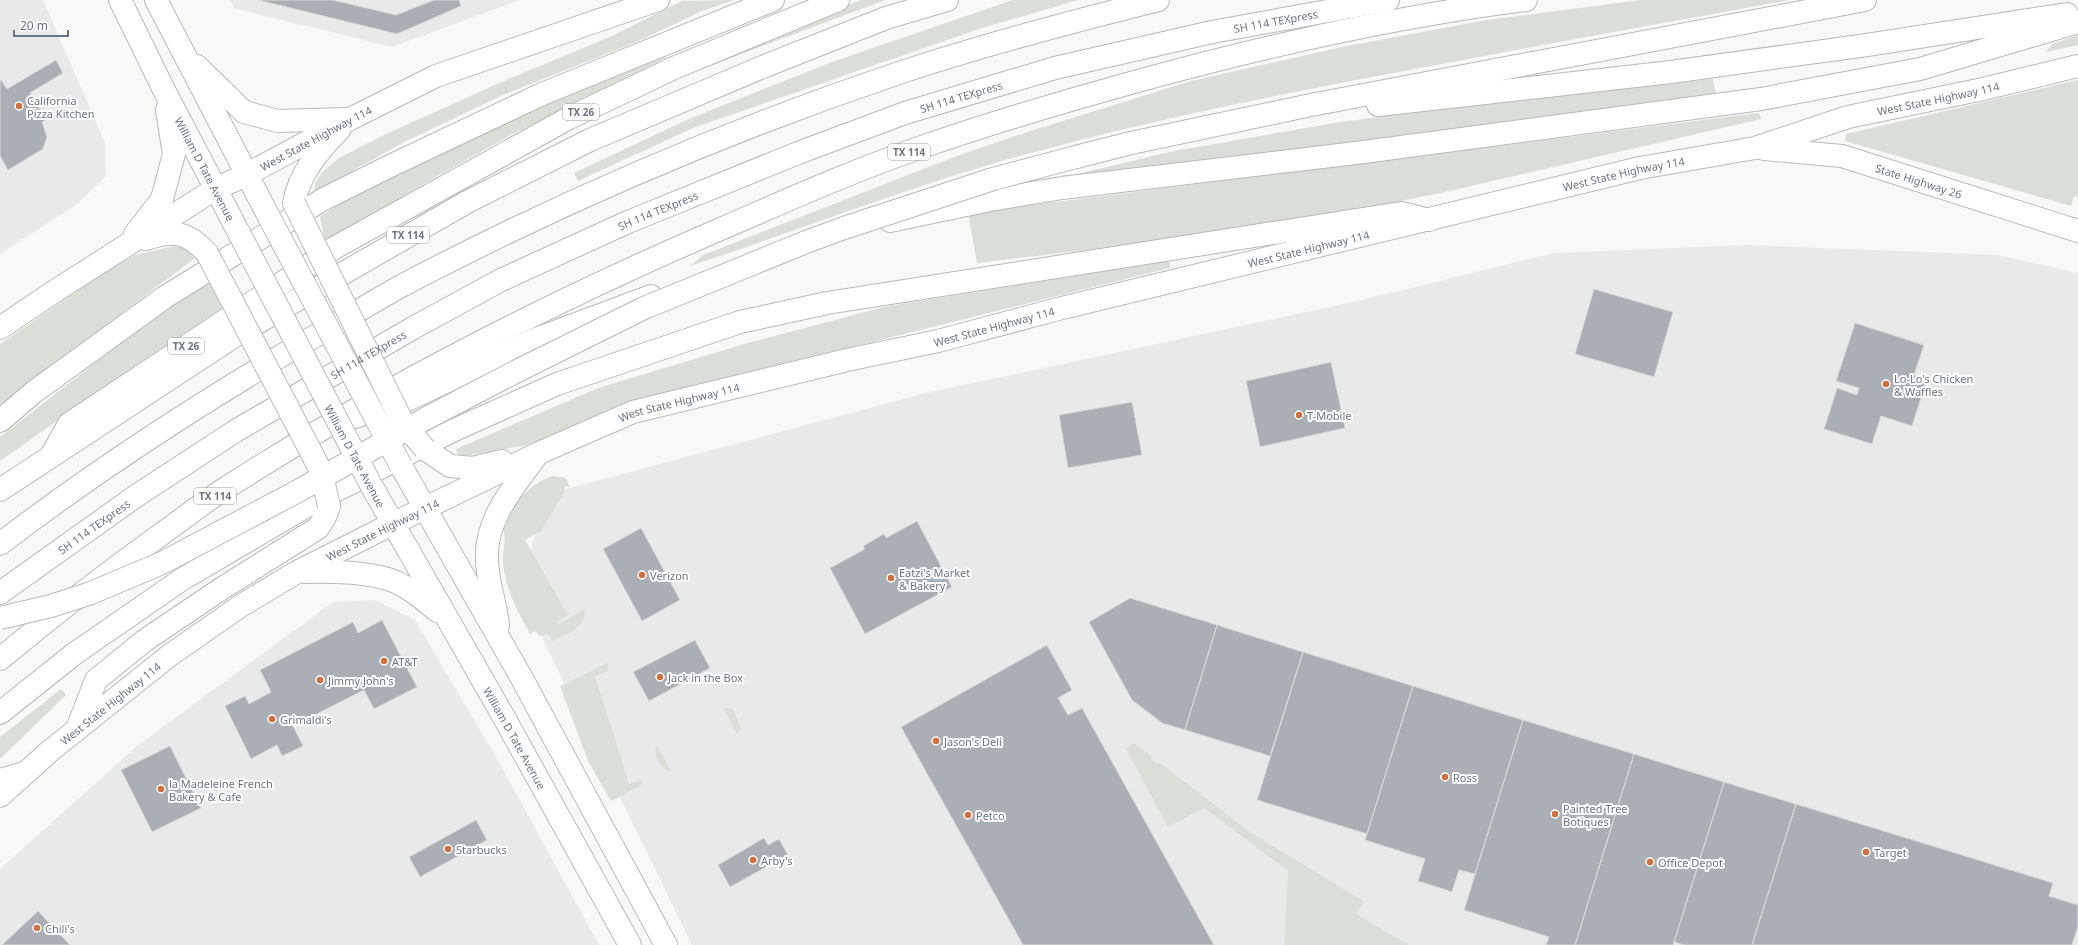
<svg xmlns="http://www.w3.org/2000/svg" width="2078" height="945" font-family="'Noto Sans',sans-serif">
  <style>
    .built { fill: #e8eae9 }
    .grass { fill: #d9ded7 }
    .building { fill: #aaafb5; stroke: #d9dad8 }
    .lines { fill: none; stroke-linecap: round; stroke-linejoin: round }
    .secondary-casing { stroke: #b7babf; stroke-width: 24 }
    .motorway-casing { stroke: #b5b8bb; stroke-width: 24 }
    .secondary { stroke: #fff; stroke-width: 22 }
    .motorway { stroke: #fff; stroke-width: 22 }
    .secondary-bridge-casing { stroke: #b7babf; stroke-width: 24; stroke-linecap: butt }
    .motorway-bridge-casing { stroke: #b5b8bb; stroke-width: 24; stroke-linecap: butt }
    .secondary-bridge { stroke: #fff; stroke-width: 22 }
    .motorway-bridge { stroke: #fff; stroke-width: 22 }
    .poi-dot { fill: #ce7140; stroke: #fff; stroke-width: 1.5 }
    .labels { text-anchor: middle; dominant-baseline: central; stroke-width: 4; stroke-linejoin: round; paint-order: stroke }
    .shield { fill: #fff; stroke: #979ea8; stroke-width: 1 }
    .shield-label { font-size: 10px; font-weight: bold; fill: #6b7583 }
    .street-label { font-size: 11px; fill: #6b7583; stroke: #fff }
    .poi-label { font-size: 11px; fill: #6b7583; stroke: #fff; text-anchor: start }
  </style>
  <rect width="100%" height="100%" fill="#f8f8f6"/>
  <!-- built -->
  <path class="built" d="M0 0H43L105 143 106 176 77 204 0 254Z
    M230 0H520L392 47 234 8Z
    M1746 245 1998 255 2078 273V945H1409L1357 914 1364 902 1362 900 1250 832 1159 762 1157 765 1151 759V757L1133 744 1204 808 1288 871 1284 945H692L519 590 547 494 922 394 1358 301 1554 253Z
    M375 600 415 620 499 762 599 945H0V869L137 746 333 602Z"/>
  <!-- grass -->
  <path class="grass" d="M734 0 702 11 636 42 503 95 404 142 315 192V183L322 172 339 158 384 135 506 80 612 36 682 1Z
    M861 0H885L683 76 823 14Z
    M1013 0H1078L979 29 693 128 578 181 574 173 691 118 832 62Z
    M1641 0H1789C1673 21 1558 42 1442 64 1300 90 1159 118 1019 156 908 187 800 230 690 266L703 255 954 157 1021 134 1191 81 1347 46 1487 20Z
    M2078 35V45L2046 52 2052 44Z
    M670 56 511 135 420 186 328 242 324 237 320 217 342 202 508 120 653 60Z
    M1713 79 1716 93 1103 175H1073L1174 151 1341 122 1599 89Z
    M2078 80V197L2074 196 2071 206 1845 141 1846 134Z
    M1759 113 1761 119 1445 192 1337 214 1128 245 977 263 968 213Z
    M174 246 185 248 195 258 0 405V344L109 269 135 255Z
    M1169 261 1170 268 699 385 611 411 527 445 459 457 456 449 598 388 748 343 888 306Z
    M209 281 224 308 138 364 0 461V437L127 338Z
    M553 476 566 478 570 487 565 486 564 493 541 531 525 540 568 615 556 622 558 625 585 609C585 629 568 634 552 641L549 634 540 636 535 631 530 634C518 611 505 589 503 563 502 551 507 540 503 529 510 507 530 482 553 476Z
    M608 663V671L595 676 629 784 641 780 642 783 640 786 611 801 588 761 560 686Z
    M61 689 66 695 0 759V737Z
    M726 708 732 709 740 724 741 729 737 734 724 709Z
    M1131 744H1135L1152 757 1151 759 1157 764 1159 762 1250 832 1362 900 1364 902 1357 914 1409 945H1284L1288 871 1204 808 1168 827 1126 749Z
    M657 745 671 771C661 771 652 754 657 745Z"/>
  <!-- building -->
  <path class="building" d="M258 0H333L396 15 434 0H459L461 6 397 34Z
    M56 60 63 73 30 93 46 120 42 122 47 137 43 149 8 170 0 156V81L1 80 7 89Z
    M1594 289 1673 312 1654 377 1575 354Z
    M1855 323 1924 345 1914 375 1927 379 1912 426 1881 416 1872 444 1824 429 1837 388 1857 395 1859 388 1836 381Z
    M1331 362 1345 428 1260 447 1246 381Z
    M1132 402 1142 455 1068 468 1059 415Z
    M917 521 952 587 865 634 830 568 865 549 863 546 884 534 886 538Z
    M641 528 680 600 642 621 603 549Z
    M1130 598 1217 625 1185 730 1162 723 1132 700 1089 622Z
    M382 620 417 687 374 709 364 690 293 726 303 746 282 756 277 745 251 759 225 706 245 696 249 704 271 692 260 670 353 622 358 633Z
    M1217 625 1303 652 1270 756 1185 730Z
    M695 640 710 668 649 701 633 672Z
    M1047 645 1072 690 1058 698 1068 715 1082 708 1214 945H1023L901 727Z
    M1303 652 1413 686 1367 834 1257 800Z
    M1413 686 1523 720 1475 874 1459 870 1452 892 1418 881 1425 859 1365 840Z
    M1523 720 1634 754 1575 945H1546L1549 937 1464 910Z
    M170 746 201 808 152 832 121 770Z
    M1634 754 1724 782 1674 942 1673 945H1575Z
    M1724 782 1796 804 1752 945H1684L1674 942Z
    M1796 804 2053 883 2049 896 2078 905V926L2072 945H1752Z
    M476 820 487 840 420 877 409 857Z
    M764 838 768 845 779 839 788 855 730 887 718 865Z
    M38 911 70 945H2Z"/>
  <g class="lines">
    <!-- secondary casing -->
    <g class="secondary-casing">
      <g id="secondary">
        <path id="s1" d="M120 0 164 90 239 233"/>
        <path d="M156 0 269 217"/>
        <path d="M197 66 244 112 278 121 345 119"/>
        <path id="s2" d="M1764 149 1842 156 2078 231"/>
        <path d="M294 203C299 174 319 150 339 130"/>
        <path d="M135 234 162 199 174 154 167 110"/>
        <path d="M146 239C173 230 187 231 207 253"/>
        <path id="s3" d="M0 328 55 291 215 189 246 175 350 119 436 76 658 0"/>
        <path d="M425 449 450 466 473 468 502 461"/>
        <path d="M401 466 520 675 666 945"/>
        <path id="s4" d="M371 485 506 721 630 945"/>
        <path d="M304 572C331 571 364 571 391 580 409 587 423 599 437 611"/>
        <path d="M498 626C496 603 487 581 487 559 485 518 515 486 537 455"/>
        <path d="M77 729 96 680 144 641 221 589 318 528 325 517 329 506"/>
        <path id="s5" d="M0 796 50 751 170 655 242 605 297 572 392 524 539 453 633 412 847 360 938 341 1062 308 1640 168 1755 148 1848 117 1983 89 2078 66"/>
      </g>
    </g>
    <!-- motorway casing -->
    <g class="motorway-casing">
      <g id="motorway">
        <path d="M1378 105 1671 72 1867 45 2067 14"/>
        <path d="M1076 157 1131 143 1311 105 1865 0"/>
        <path d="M890 221 990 200 1062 188 1356 153 1761 99 1920 69 2078 22"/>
        <path d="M0 421 34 392 165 297 322 200 388 167 542 94 773 0"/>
        <path d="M335 423 403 402 536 339 651 296"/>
        <path d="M51 456 69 424 336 247 569 118 674 68 838 0"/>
        <path d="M0 490 236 335 467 202 590 140 765 66 886 18 947 0"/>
        <path d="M0 544C94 472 194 407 296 347 332 327 367 305 403 285 561 202 727 131 896 74 982 45 1070 22 1158 0"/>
        <path id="s6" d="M0 593 136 496 237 430 413 328 501 280 628 222 798 153 905 113 1055 68 1212 32 1388 0"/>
        <path d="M0 659C54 614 110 571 167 530 188 515 208 499 229 486 386 386 553 301 723 228 788 200 852 171 919 148 993 122 1069 100 1145 79 1270 45 1397 16 1526 0"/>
        <path d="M0 713 74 654 181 580 310 504 452 431 557 384 740 322 827 303 1401 213 1429 220"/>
        <path d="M0 780 24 773"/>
      </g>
    </g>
    <!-- secondary -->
    <use href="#secondary" class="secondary"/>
    <!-- motorway -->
    <use href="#motorway" class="motorway"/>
    <!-- secondary-bridge casing -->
    <g class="secondary-bridge-casing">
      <path id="secondary-bridge" d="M294 203 403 423 425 449
        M269 217 401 466
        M239 233 371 485
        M207 253 321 471 329 506"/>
    </g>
    <!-- motorway-bridge casing -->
    <g class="motorway-bridge-casing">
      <path id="motorway-bridge" d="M0 618 51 606 91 593 162 563 300 490 425 419 519 370 644 308 806 242 844 228 993 179 1076 157"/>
    </g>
    <!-- secondary-bridge -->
    <use href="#secondary-bridge" class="secondary-bridge"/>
    <!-- motorway-bridge -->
    <use href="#motorway-bridge" class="motorway-bridge"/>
  </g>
  <!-- markers -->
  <g class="poi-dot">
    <circle cx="19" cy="106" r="4"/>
    <circle cx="1886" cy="384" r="4"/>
    <circle cx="1299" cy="415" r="4"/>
    <circle cx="642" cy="575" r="4"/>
    <circle cx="891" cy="578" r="4"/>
    <circle cx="384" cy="661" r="4"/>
    <circle cx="660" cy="677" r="4"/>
    <circle cx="320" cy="680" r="4"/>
    <circle cx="272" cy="719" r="4"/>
    <circle cx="936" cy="741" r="4"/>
    <circle cx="1445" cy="777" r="4"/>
    <circle cx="161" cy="789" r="4"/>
    <circle cx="1555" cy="814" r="4"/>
    <circle cx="968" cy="815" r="4"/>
    <circle cx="448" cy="849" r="4"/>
    <circle cx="1866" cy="852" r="4"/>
    <circle cx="753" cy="860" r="4"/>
    <circle cx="1650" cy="862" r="4"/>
    <circle cx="37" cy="928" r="4"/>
  </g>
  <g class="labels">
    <!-- shield labels -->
    <g class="shield">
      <rect x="563" y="104" width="36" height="16" rx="3"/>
      <rect x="888" y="144" width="42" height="16" rx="3"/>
      <rect x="387" y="227" width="42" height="16" rx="3"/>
      <rect x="168" y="338" width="36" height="16" rx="3"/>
      <rect x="194" y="488" width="42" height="16" rx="3"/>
    </g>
    <g class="shield-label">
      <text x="581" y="112">TX 26</text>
      <text x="909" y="152">TX 114</text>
      <text x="408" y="235">TX 114</text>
      <text x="186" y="346">TX 26</text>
      <text x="215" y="496">TX 114</text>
    </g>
    <!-- street labels -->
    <g class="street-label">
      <text stroke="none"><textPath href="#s6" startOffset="1411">SH 114 TEXpress</textPath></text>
      <text stroke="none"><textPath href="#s6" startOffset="1087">SH 114 TEXpress</textPath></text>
      <text stroke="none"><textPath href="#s5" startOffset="2088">West State Highway 114</textPath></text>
      <text stroke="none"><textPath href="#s3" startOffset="369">West State Highway 114</textPath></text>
      <text stroke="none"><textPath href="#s1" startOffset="189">William D Tate Avenue</textPath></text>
      <text stroke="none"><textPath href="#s5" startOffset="1764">West State Highway 114</textPath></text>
      <text stroke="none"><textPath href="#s2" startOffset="159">State Highway 26</textPath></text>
      <text stroke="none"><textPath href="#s6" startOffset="763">SH 114 TEXpress</textPath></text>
      <text stroke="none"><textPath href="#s5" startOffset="1440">West State Highway 114</textPath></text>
      <text stroke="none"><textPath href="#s5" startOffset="1116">West State Highway 114</textPath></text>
      <text stroke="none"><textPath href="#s6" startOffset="439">SH 114 TEXpress</textPath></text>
      <text stroke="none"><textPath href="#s5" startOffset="792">West State Highway 114</textPath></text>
      <text transform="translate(355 456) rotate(62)">William D Tate Avenue</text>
      <text stroke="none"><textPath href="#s6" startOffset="115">SH 114 TEXpress</textPath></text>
      <text stroke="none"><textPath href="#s5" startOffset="468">West State Highway 114</textPath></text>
      <text stroke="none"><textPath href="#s5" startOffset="144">West State Highway 114</textPath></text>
      <text stroke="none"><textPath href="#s4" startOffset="291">William D Tate Avenue</textPath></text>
    </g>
    <!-- poi labels -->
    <g class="poi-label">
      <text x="27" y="100">California<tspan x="27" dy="13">Pizza Kitchen</tspan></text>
      <text x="1894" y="378">Lo-Lo's Chicken<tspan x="1894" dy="13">&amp; Waffles</tspan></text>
      <text x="1307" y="415">T-Mobile</text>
      <text x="899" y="572">Eatzi's Market<tspan x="899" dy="13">&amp; Bakery</tspan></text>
      <text x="650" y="575">Verizon</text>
      <text x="392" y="661">AT&amp;T</text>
      <text x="668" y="677">Jack in the Box</text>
      <text x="328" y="680">Jimmy John's</text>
      <text x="280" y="719">Grimaldi's</text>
      <text x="944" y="741">Jason's Deli</text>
      <text x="1453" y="777">Ross</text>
      <text x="169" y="783">la Madeleine French<tspan x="169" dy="13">Bakery &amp; Cafe</tspan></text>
      <text x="1563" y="808">Painted Tree<tspan x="1563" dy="13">Botiques</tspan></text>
      <text x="976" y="815">Petco</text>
      <text x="456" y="849">Starbucks</text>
      <text x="1874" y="852">Target</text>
      <text x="761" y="860">Arby's</text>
      <text x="1658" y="862">Office Depot</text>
      <text x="45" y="928">Chili's</text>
    </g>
  </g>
  <!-- scale -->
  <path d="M14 30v6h54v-6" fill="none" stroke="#6b7583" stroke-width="2"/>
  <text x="20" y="30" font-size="12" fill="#6b7583" stroke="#ffffff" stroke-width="3" paint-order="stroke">20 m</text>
</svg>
